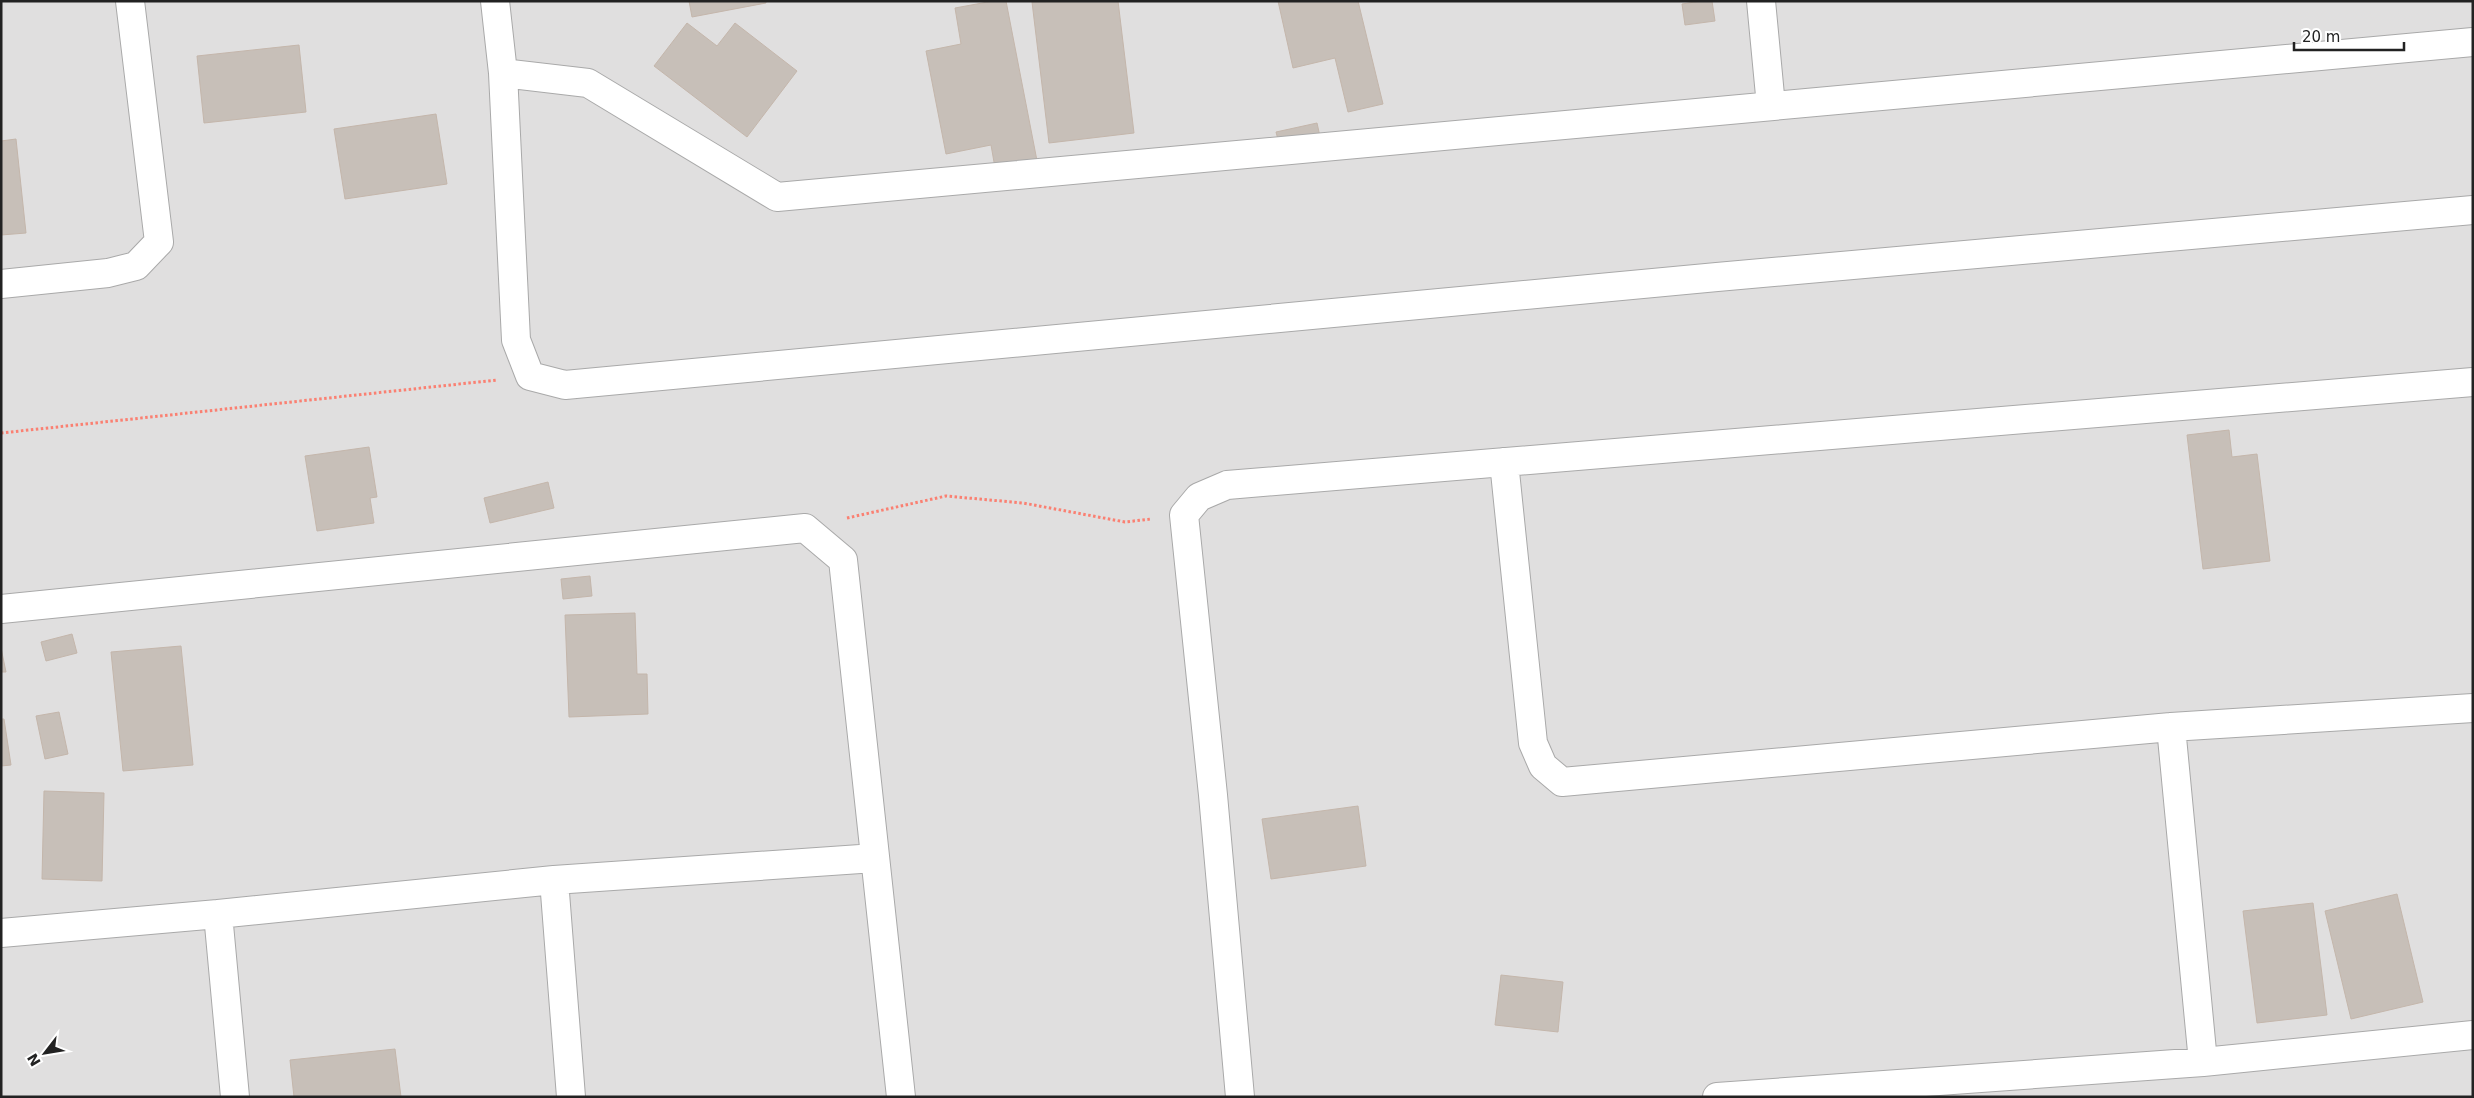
<svg xmlns="http://www.w3.org/2000/svg" width="2474" height="1098" font-family="'DejaVu Sans',sans-serif">
  <style>
    .residential { fill: #e0dfdf }
    .building { fill: #c7bfb8; stroke: #c4b6ab }
    .lines { fill: none; stroke-linecap: round; stroke-linejoin: round }
    .minor-casing { stroke: #a9a9a9; stroke-width: 30 }
    .path { stroke: #fa8072; stroke-width: 3; stroke-dasharray: 2.5 2.5; stroke-linecap: butt }
    .minor { stroke: #fff; stroke-width: 28 }
  </style>
  <rect width="100%" height="100%" fill="#f2efe9"/>
  <!-- residential -->
  <path class="residential" d="M1 1H2473V1097H1Z"/>
  <!-- building -->
  <path class="building" d="M689 1H766V3L692 17Z
    M993 1H1006L1039 171 997 179 991 145 946 154 926 51 961 44 955 8Z
    M1118 1 1134 133 1049 143 1032 2Z
    M1278 1H1358L1383 104 1348 112 1335 58 1293 68Z
    M1701 1H1712L1715 21 1685 25 1682 4Z
    M687 23 717 46 735 23 797 71 747 137 654 66Z
    M299 45 306 112 204 123 197 56Z
    M436 114 447 184 345 199 334 129Z
    M1317 123 1321 141 1281 151 1276 132Z
    M16 139 26 233 1 235V141Z
    M2229 430 2232 457 2257 454 2270 561 2203 569 2187 435Z
    M369 447 377 497 370 498 374 523 317 531 305 456Z
    M548 482 554 508 490 523 484 498Z
    M590 576 592 596 563 599 561 579Z
    M635 613 637 674H647L648 714 569 717 565 615Z
    M72 634 77 653 46 661 41 642Z
    M181 646 193 765 123 771 111 652Z
    M1 648 6 672H1Z
    M59 712 68 754 45 759 36 716Z
    M1 719H4L11 765 1 766Z
    M44 791 104 793 102 881 42 879Z
    M1358 806 1366 866 1271 879 1262 819Z
    M2397 894 2423 1002 2351 1019 2325 911Z
    M2313 903 2327 1015 2257 1023 2243 911Z
    M1501 975 1563 982 1558 1032 1495 1025Z
    M395 1049 401 1097H294L290 1060Z"/>
  <g class="lines">
    <!-- minor casing -->
    <g class="minor-casing">
      <path id="minor" d="M495 1 503 73 516 340 530 376 565 385 1717 277 2473 210
        M1761 1 1771 106
        M503 73 588 83 777 197 2473 42
        M1 284 108 273 136 266 159 242 130 1
        M1504 462 1533 743 1543 766 1562 782 2171 727 2473 708
        M1 609 805 528 843 560 901 1097
        M2171 727 2203 1062
        M554 880 571 1097
        M218 914 235 1097
        M1 933 218 914 554 880 875 858
        M1240 1097 1213 795 1184 515 1199 497 1227 485 2473 382
        M1717 1097 2203 1062 2473 1035"/>
    </g>
    <!-- path -->
    <path class="path" d="M1 433 497 380
      M847 518 946 496 1023 503 1125 522 1151 519"/>
    <!-- minor -->
    <use href="#minor" class="minor"/>
  </g>
  <!-- border -->
  <rect width="2474" height="1098" fill="none" stroke="#222222" stroke-width="5"/>
  <!-- north arrow -->
  <g transform="translate(45 1053) rotate(239)" stroke="#ffffff" stroke-width="4" paint-order="stroke">
  <path d="M0-4L9 19L0 12L-9 19Z" fill="#222222"/>
  <text y="-8" font-size="14" font-weight="bold" text-anchor="middle" fill="#222222">N</text>
  </g>
  <!-- scale -->
  <path d="M2294 42v8h110v-8" fill="none" stroke="#222222" stroke-width="2.5"/>
  <text x="2302" y="42" font-size="15" fill="#222222" stroke="#ffffff" stroke-width="4" paint-order="stroke">20 m</text>
</svg>
